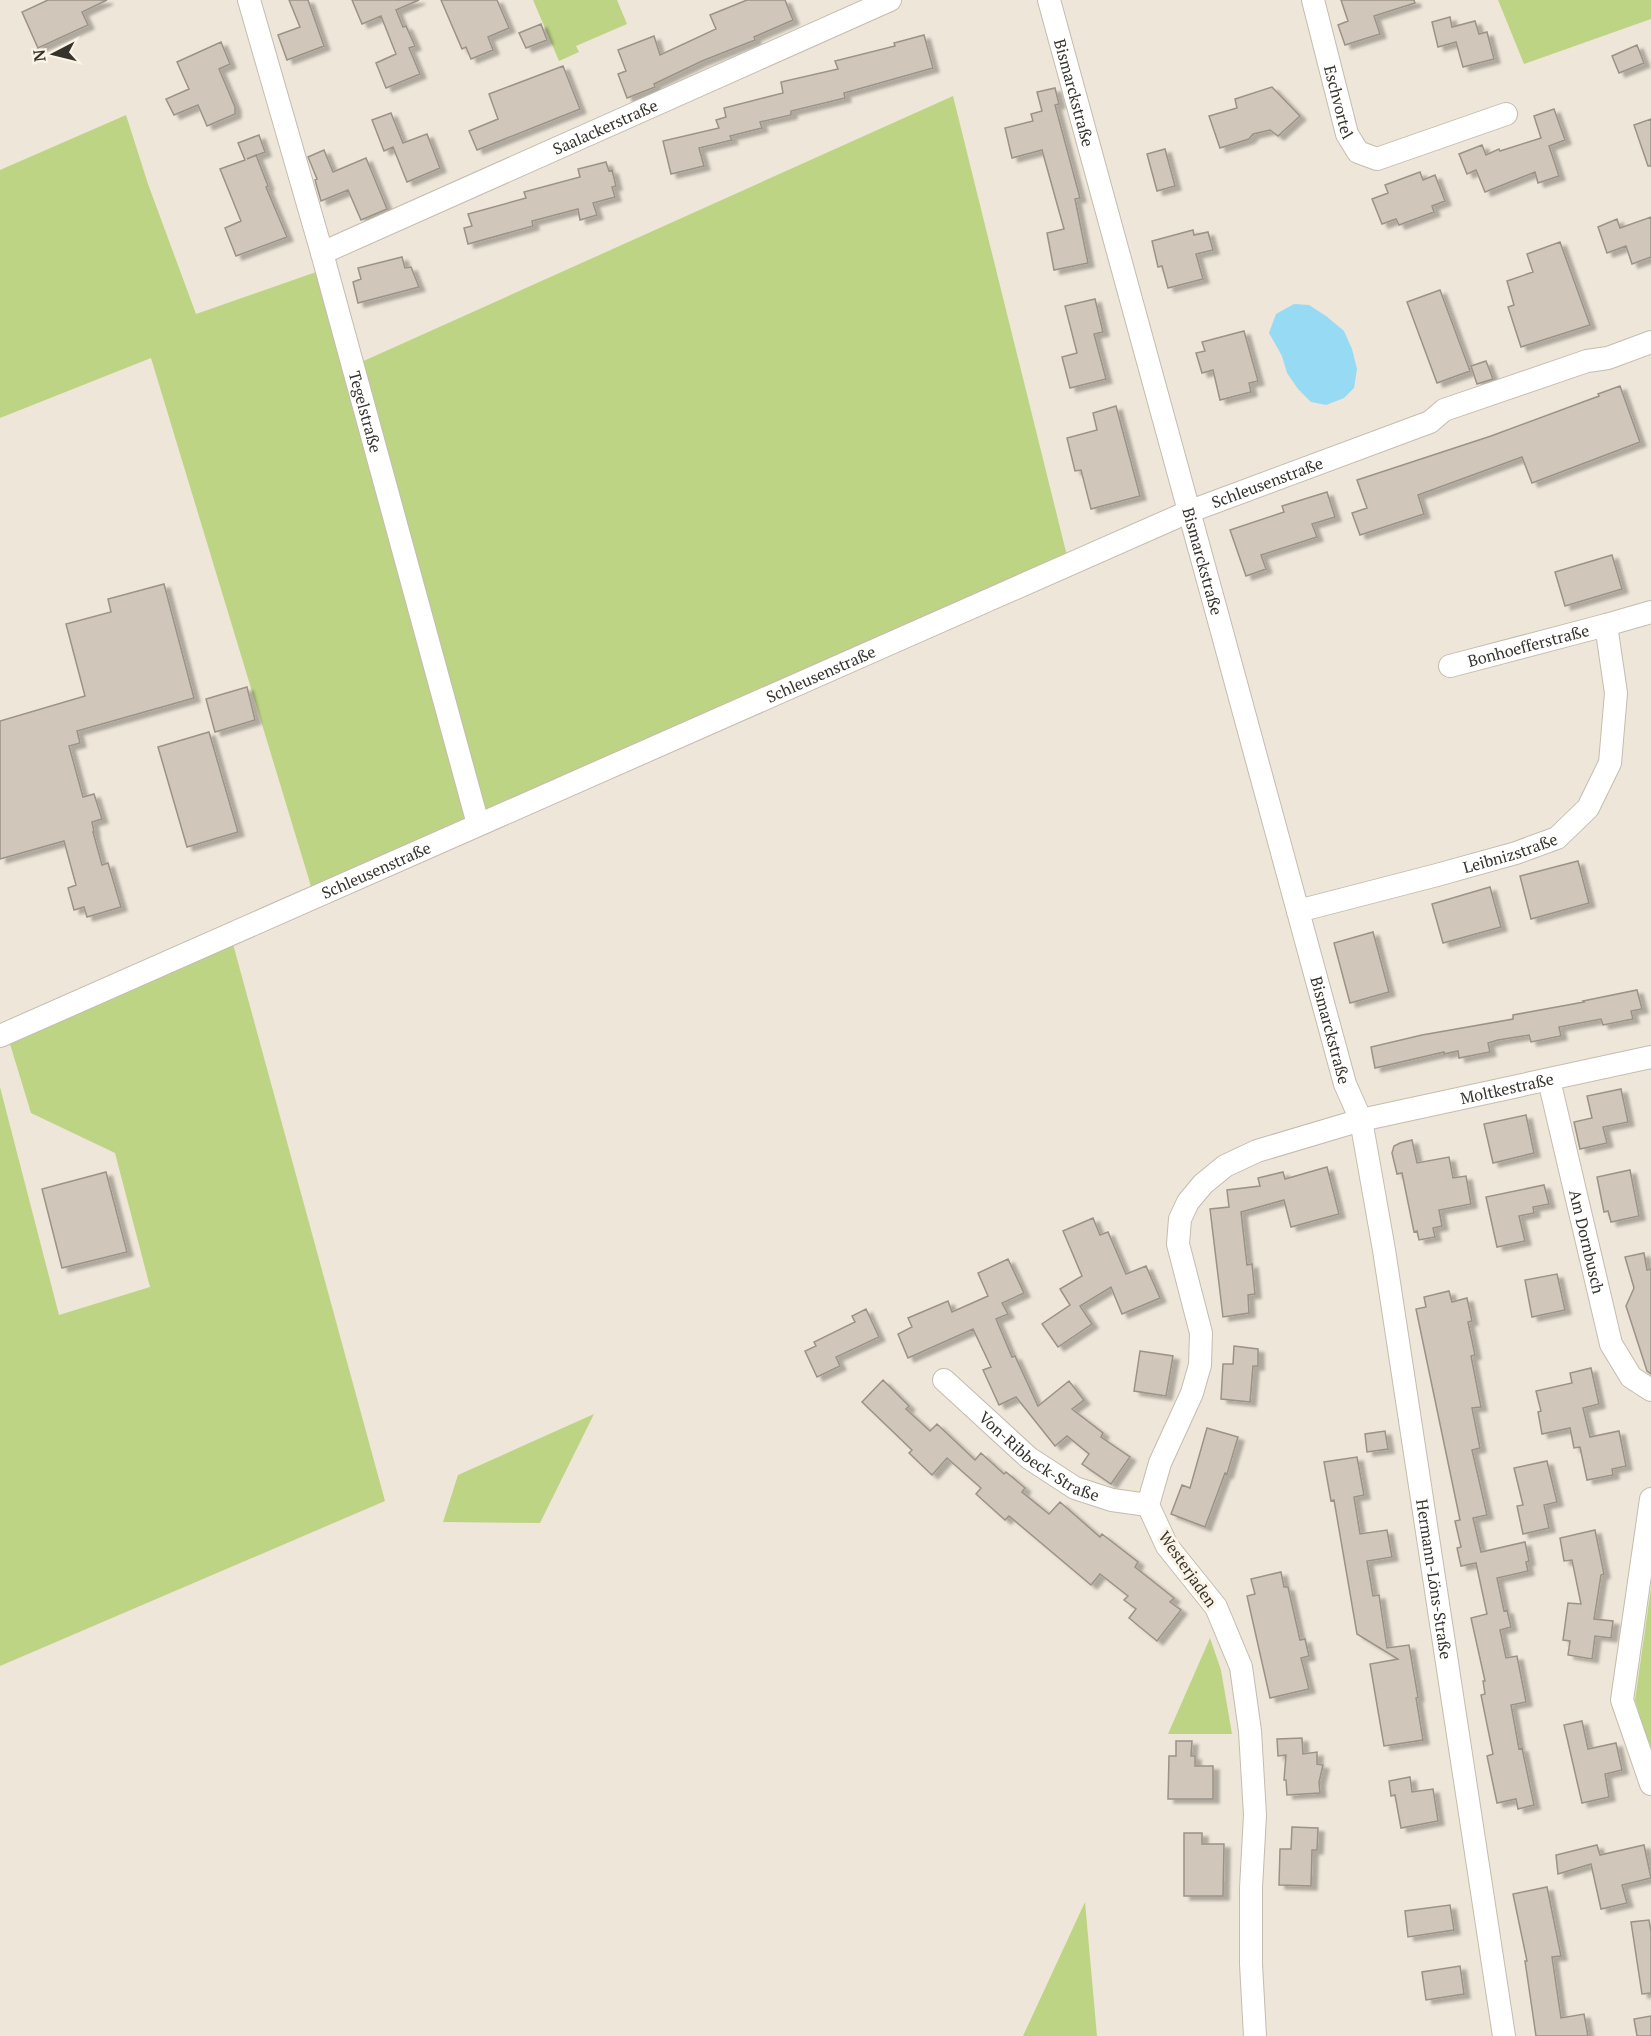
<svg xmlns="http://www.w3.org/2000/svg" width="1651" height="2036" font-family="'PT Serif',serif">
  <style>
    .green { fill: #bed485 }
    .water { fill: #97daf4 }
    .building { fill: #d0c6ba; stroke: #9c9387; stroke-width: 1.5; filter: url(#shadow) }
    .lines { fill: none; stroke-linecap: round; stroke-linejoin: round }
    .minor-casing { stroke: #c4bcaf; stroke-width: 24 }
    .minor { stroke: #fff; stroke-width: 22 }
    .labels { text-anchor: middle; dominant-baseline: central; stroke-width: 6; stroke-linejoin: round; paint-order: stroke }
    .street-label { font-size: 16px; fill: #36332d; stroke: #fbf3e5 }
  </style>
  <defs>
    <filter id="shadow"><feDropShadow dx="6" dy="4" stdDeviation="1.5" flood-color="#0004"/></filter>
  </defs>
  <rect width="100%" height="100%" fill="#eee6d8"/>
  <!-- green -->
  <path class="green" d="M533 0H617L627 24 576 46 579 52 559 61Z
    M1498 0H1651V19L1524 64Z
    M953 96 1072 576 317 906 151 358 0 418V170L126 115 148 184 196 314 319 271 348 368Z
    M233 944 385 1501 0 1666V1087L59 1315 150 1287 115 1153 31 1113 10 1044Z
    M594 1414 540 1523 443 1522 458 1475Z
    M1651 1588V1749H1650L1635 1700Z
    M1210 1638 1221 1670 1232 1734H1168Z
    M1085 1902 1097 2036H1023Z"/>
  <!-- water -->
  <path class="water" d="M1294 304 1309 305 1326 316 1344 331 1352 349 1357 369 1354 388 1344 398 1326 405 1311 402 1298 389 1287 373 1282 356 1269 333 1276 314Z"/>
  <!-- building -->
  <path class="building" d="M48 0H107L82 12 88 25 38 48 22 12Z
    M289 0H308L324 46 287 60 278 35 300 27Z
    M352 0H419L396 10 403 27 406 26 415 46 409 48 420 74 386 88 376 63 396 54 381 16 362 24Z
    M441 0H497L509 28 488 37 493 50 471 59 466 47 462 49Z
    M747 0H785L793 20 754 37 755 40 702 61 654 84 655 87 627 98 618 74 626 71 618 50 654 36 660 55 716 29 710 15Z
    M1341 0H1414L1415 3 1374 16 1380 34 1345 45 1338 25 1348 21Z
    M1450 17 1452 27 1475 21 1479 34 1487 32 1494 59 1463 67 1456 42 1438 47 1432 22Z
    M541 24 547 40 526 48 519 33Z
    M924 35 933 68 844 93 845 98 791 111V115L760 122 762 128 730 136 732 140 699 148 704 166 671 174 663 141 719 128 716 120 726 117 724 108 783 93 781 82 838 69 835 61 895 46 894 43Z
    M221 42 230 64 219 69 235 107V114L207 126 198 105 174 115 166 99 189 89 177 62Z
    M1637 45 1644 63 1619 73 1612 56Z
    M563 66 580 109 477 150 469 131 498 119 489 94Z
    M1272 87 1300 116 1278 136 1270 130 1253 134 1249 139 1220 148 1209 116 1237 108 1235 99Z
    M1055 88 1059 104 1055 105 1080 198 1075 199 1088 263 1054 270 1047 233 1064 229 1042 150 1012 158 1005 128 1033 121 1031 114 1042 111 1037 92Z
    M1554 109 1565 140 1549 146 1559 176 1538 183 1535 172 1485 192 1476 170 1467 174 1459 154 1482 145 1486 155 1499 149 1500 151 1541 138 1534 116Z
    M391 113 403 143 427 134 440 168 407 182 393 147 384 151 372 120Z
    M1651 119V166H1648L1634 125Z
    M259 135 265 152 247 159 256 155 268 186 266 187 287 237 236 256 225 228 241 221 220 169 245 160 238 143Z
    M1165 149 1175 186 1157 191 1147 154Z
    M324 150 333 172 366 158 387 209 361 220 348 190 321 201 315 180 317 179 308 157Z
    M606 162 609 171 612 170 616 186 612 187 615 197 593 203 597 215 580 220 578 209 532 221 533 226 468 244 464 228 472 226 468 214 526 198 524 192 580 177 578 169Z
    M1420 172 1423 180 1435 175 1445 201 1432 206 1434 212 1399 225 1396 219 1382 224 1372 199 1388 193 1385 185Z
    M1651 217V257L1632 264 1626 246 1607 253 1598 227 1617 219 1620 228Z
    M1193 230 1194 235 1208 232 1213 250 1196 254 1203 279 1168 288 1162 266 1158 267 1152 241Z
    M1560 242 1590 325 1521 347 1508 307 1514 305 1507 281 1533 272 1527 254Z
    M402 257 405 268 411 267 419 287 358 303 353 282 361 279 358 268Z
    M1440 290 1470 371 1437 383 1407 302Z
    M1095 299 1103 332 1094 334 1106 379 1070 388 1062 357 1077 353 1065 306Z
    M1244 331 1258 381 1249 383 1251 392 1220 400 1213 370 1202 373 1196 353 1205 351 1202 342Z
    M1486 361 1493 379 1477 384 1471 366Z
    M1620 386 1640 442 1532 483 1522 457 1418 495 1424 514 1360 535 1352 513 1367 508 1357 480 1491 436 1599 396 1598 394Z
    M1116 406 1140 496 1091 509 1081 470 1075 471 1067 438 1097 430 1093 413Z
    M1327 492 1335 517 1312 524 1317 537 1261 555 1266 569 1246 576 1230 530 1284 512 1282 506Z
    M1612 555 1622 589 1565 606 1555 572Z
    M164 584 194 698 77 731 80 743 69 746 83 797 94 794 102 819 92 822 94 832H93L102 865 108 863 121 907 87 917 84 907 74 910 68 888 76 885 64 841 0 859V721L85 696 66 624 111 612 108 599Z
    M247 687 255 720 215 732 206 699Z
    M209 732 238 832 187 847 158 747Z
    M1578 861 1589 903 1531 919 1520 876Z
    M1490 887 1501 927 1443 943 1432 904Z
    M1373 932 1389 992 1350 1003 1334 943Z
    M1637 990 1642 1009 1631 1011 1633 1019 1603 1025 1601 1019 1559 1027 1561 1036 1531 1042 1529 1035 1498 1040 1488 1043 1490 1052 1459 1058 1458 1051 1444 1054V1052L1375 1068 1371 1047 1422 1035 1513 1019V1015L1584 1002 1583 1001Z
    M1621 1089 1628 1122 1603 1127 1607 1143 1580 1149 1574 1122 1592 1118 1587 1096Z
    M1526 1115 1534 1153 1493 1163 1484 1124Z
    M1412 1140 1417 1163 1449 1157 1453 1178 1466 1176 1471 1204 1439 1210 1442 1226 1433 1228 1435 1237 1419 1240 1417 1231 1414 1232 1402 1173 1397 1174 1392 1153 1394 1146 1400 1143Z
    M1327 1167 1339 1214 1291 1227 1284 1200 1241 1212 1247 1265 1252 1264 1255 1294 1248 1295 1249 1313 1223 1317 1210 1209 1229 1207 1227 1190 1260 1186 1258 1178 1283 1172 1285 1179Z
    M1630 1170 1639 1216 1611 1222 1608 1211 1604 1212 1597 1177Z
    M106 1172 127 1252 62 1268 42 1189Z
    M1544 1185 1549 1204 1533 1207 1534 1213 1519 1216 1525 1241 1497 1247 1486 1197Z
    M1093 1218 1100 1235 1108 1232 1126 1274 1146 1266 1160 1298 1122 1314 1111 1287 1080 1306 1092 1324 1058 1347 1042 1324 1070 1305 1060 1289 1082 1276 1063 1231Z
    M1644 1253 1647 1270 1651 1269V1374L1647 1371 1626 1306 1634 1288 1625 1257Z
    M1008 1259 1024 1293 1002 1303 1008 1314 996 1319 1012 1357 1015 1356 1038 1406 1069 1381 1084 1400 1072 1409 1103 1433 1101 1437 1130 1457 1111 1484 1082 1464 1089 1454 1067 1436 1055 1446 1016 1397 999 1405 983 1370 991 1367 973 1329 908 1358 898 1334 912 1327 908 1318 948 1301 952 1312 988 1296 978 1273Z
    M1557 1274 1565 1310 1532 1317 1525 1280Z
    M1449 1291 1452 1302 1467 1298 1472 1321 1468 1322 1475 1355 1471 1356 1481 1407 1472 1408 1480 1448 1472 1450 1487 1515 1473 1518 1481 1552 1525 1542 1529 1561 1526 1562 1528 1571 1497 1578 1504 1611 1507 1610 1511 1627 1500 1630 1506 1658 1517 1656 1526 1702 1511 1705 1519 1749 1522 1748 1534 1805 1518 1809 1516 1799 1497 1803 1487 1756 1493 1754 1481 1695 1485 1694 1483 1681H1485L1471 1618 1487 1614 1476 1563 1461 1566 1457 1548 1461 1547 1455 1521 1460 1520 1416 1309 1426 1307 1424 1297Z
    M866 1309 879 1337 836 1357 840 1366 817 1377 805 1351 816 1346 814 1342 855 1322 852 1316Z
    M1234 1346 1258 1349V1366H1253L1250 1402 1221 1399 1223 1364H1233Z
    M1140 1351 1173 1356 1166 1396 1134 1391Z
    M1591 1368 1599 1404 1583 1408 1590 1437 1619 1431 1626 1466 1612 1469 1613 1475 1587 1480 1580 1447 1574 1448 1570 1428 1542 1434 1538 1412 1541 1411 1536 1391 1572 1383 1570 1373Z
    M883 1380 909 1406 906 1409 930 1431 937 1424 975 1460 981 1453 1004 1474 1006 1472 1025 1488 1022 1492 1049 1514 1060 1502 1100 1537 1102 1534 1138 1562 1135 1567 1174 1598 1170 1602 1181 1610 1157 1641 1129 1618 1136 1609 1124 1600 1128 1596 1100 1574 1091 1585 1009 1516 1005 1520 976 1494 981 1488 947 1458 932 1475 909 1453 912 1450 862 1402Z
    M1207 1428 1238 1437 1227 1474 1225 1473 1205 1527 1171 1514 1182 1485 1190 1488Z
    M1385 1431 1388 1449 1367 1452 1365 1434Z
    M1357 1457 1364 1495 1354 1497 1360 1534 1387 1530 1392 1557 1367 1561 1373 1596 1379 1595 1387 1648 1409 1645 1418 1697 1416 1698 1423 1740 1384 1746 1370 1664 1398 1659 1357 1634 1334 1500 1331 1501 1324 1462Z
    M1547 1461 1557 1502 1544 1505 1549 1528 1523 1534 1517 1506 1523 1505 1514 1468Z
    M1595 1530 1604 1574 1601 1575 1594 1619 1613 1621 1611 1638 1595 1636 1592 1659 1568 1655 1570 1641 1563 1640 1568 1603 1581 1604 1572 1560 1564 1561 1560 1538Z
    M1281 1572 1284 1587H1288L1300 1640 1305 1639 1309 1656 1301 1658 1309 1689 1270 1698 1247 1596 1255 1594 1251 1579Z
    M1582 1721 1588 1749 1616 1743 1622 1770 1605 1774 1609 1797 1582 1803 1564 1725Z
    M1302 1738 1303 1754 1317 1752V1764L1323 1765 1319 1782 1320 1793 1287 1795 1286 1780H1284L1286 1755 1278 1756 1277 1739Z
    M1176 1741H1192L1191 1756H1195V1766H1213V1799H1168L1169 1756H1176Z
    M1410 1777 1412 1792 1433 1789 1438 1821 1401 1828 1395 1795 1391 1796 1389 1781Z
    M1292 1827 1318 1828 1317 1850H1312L1311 1886 1279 1885 1280 1849H1291Z
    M1184 1833H1202V1844H1224L1223 1896H1184Z
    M1597 1845 1600 1855 1644 1845 1651 1878 1622 1885 1627 1903 1601 1909 1591 1864 1558 1874 1556 1855Z
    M1547 1887 1561 1956 1552 1957 1561 2018 1584 2014 1588 2036H1536L1525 1961H1527L1513 1894Z
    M1450 1905 1454 1930 1408 1937 1405 1911Z
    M1649 1920 1651 1932V1993L1642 1994 1631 1922Z
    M1460 1966 1464 1994 1426 2000 1422 1972Z
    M1651 2016V2036H1637L1634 2019Z"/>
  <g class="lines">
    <!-- minor casing -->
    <g class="minor-casing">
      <g id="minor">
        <path id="s1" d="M249 0 322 253 478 824"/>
        <path id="s2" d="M1049 0C1147 362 1248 722 1345 1084L1361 1120 1384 1250 1504 2036"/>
        <path id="s3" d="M1313 0 1347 134 1358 152 1377 159 1506 114"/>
        <path id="s4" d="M322 253 890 0"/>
        <path id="s5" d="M1450 666 1606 625"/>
        <path id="s6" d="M1298 911 1437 875 1516 853 1557 838 1588 808 1610 763 1616 693 1606 625 1651 612"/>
        <path id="s7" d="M0 1036 1188 512 1430 422 1444 410 1587 361 1608 358 1651 342"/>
        <path id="s8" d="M1549 1080 1611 1344 1631 1377 1651 1390"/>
        <path id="s9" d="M944 1380 1029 1458 1075 1488 1112 1500 1148 1505"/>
        <path d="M1651 1499 1622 1700 1651 1784"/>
        <path id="s10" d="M1255 2036 1251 1964V1888L1255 1815 1250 1731 1241 1667 1216 1607 1167 1546 1148 1505 1160 1463 1192 1393 1200 1365 1201 1333 1178 1244 1180 1219 1188 1202 1203 1184 1225 1166 1257 1151 1361 1120 1651 1057"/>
      </g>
    </g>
    <!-- minor -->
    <use href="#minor" class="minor"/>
  </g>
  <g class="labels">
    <!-- street labels -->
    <g class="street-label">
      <text stroke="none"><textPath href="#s2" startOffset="96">Bismarckstraße</textPath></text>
      <text stroke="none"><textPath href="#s3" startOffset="105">Eschvortel</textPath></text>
      <text stroke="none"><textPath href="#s4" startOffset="310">Saalackerstraße</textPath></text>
      <text stroke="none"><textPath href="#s1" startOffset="428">Tegelstraße</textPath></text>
      <text stroke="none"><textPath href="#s7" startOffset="1383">Schleusenstraße</textPath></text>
      <text stroke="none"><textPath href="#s2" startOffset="582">Bismarckstraße</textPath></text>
      <text stroke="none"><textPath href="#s5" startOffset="81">Bonhoefferstraße</textPath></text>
      <text stroke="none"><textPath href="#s7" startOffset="897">Schleusenstraße</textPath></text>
      <text stroke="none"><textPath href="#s6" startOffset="220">Leibnizstraße</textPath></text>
      <text stroke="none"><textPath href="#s7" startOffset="411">Schleusenstraße</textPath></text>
      <text stroke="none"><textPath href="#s2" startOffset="1068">Bismarckstraße</textPath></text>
      <text stroke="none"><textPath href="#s10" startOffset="1221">Moltkestraße</textPath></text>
      <text stroke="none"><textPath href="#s8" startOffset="166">Am Dornbusch</textPath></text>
      <text stroke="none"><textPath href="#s9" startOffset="123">Von-Ribbeck-Straße</textPath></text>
      <text transform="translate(1188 1569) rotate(55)">Westerjaden</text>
      <text stroke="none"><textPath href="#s2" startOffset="1628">Hermann-Löns-Straße</textPath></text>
    </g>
  </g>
  <!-- north arrow -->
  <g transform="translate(54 54) rotate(263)" stroke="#fbf3e5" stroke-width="4.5" paint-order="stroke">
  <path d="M0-4.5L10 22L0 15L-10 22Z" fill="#36332d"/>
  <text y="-9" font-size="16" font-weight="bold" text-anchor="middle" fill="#36332d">N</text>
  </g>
</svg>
